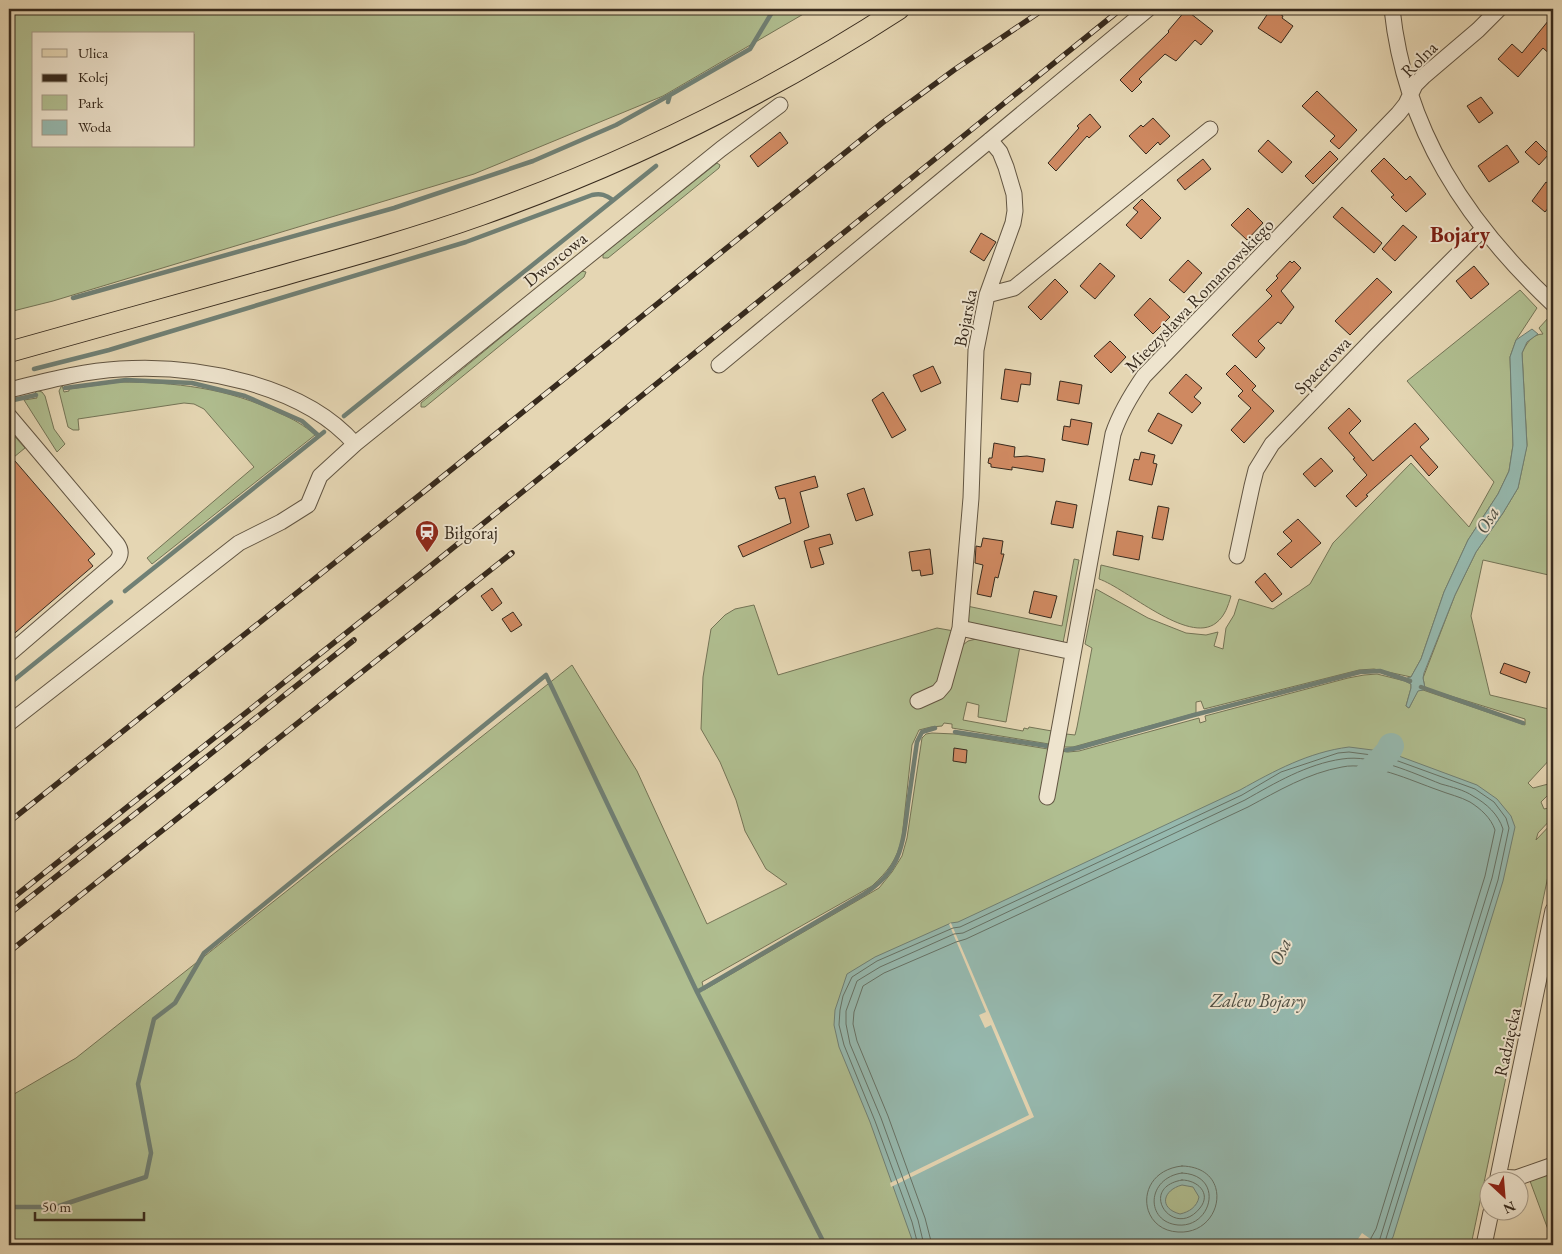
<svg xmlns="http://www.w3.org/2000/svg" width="1562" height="1254" font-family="'EB Garamond',serif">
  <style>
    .green { fill: #b0be90; stroke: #747456; fill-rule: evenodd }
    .water { fill: #96b9af; stroke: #708075; fill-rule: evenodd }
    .pier { fill: #e5d6b3 }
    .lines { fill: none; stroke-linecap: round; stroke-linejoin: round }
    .shore { stroke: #667266; stroke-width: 1 }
    .stream { stroke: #708075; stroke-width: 4.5 }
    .river { stroke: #96b9af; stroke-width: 26 }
    .building { fill: #cf8961; stroke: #372a1d }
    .minor-casing { stroke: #625542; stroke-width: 17 }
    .major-casing { stroke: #372a1d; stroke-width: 22 }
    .minor { stroke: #eee4ce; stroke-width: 15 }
    .major { stroke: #e5d6b3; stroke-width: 20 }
    .rail-casing { stroke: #372a1d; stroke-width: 5.5 }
    .rail { stroke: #eee4ce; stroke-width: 4; stroke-dasharray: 11; stroke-linecap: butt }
    .labels { text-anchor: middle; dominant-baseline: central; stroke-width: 4; stroke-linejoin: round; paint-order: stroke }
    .street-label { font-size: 18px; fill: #372a1d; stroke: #eee4ce }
    .poi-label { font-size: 18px; fill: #372a1d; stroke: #eee4ce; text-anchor: start }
    .water-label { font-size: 19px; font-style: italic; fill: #4f4e42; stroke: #eee4ce }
    .district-label { font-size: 22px; font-weight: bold; fill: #7a1f14; stroke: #eee4ce }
  </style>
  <rect width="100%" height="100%" fill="#e5d6b3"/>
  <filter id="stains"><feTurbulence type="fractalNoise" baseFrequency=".004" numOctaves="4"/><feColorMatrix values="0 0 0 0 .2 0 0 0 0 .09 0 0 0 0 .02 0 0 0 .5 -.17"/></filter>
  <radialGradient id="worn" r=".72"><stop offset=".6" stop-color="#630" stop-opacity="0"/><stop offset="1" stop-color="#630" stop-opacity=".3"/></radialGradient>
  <!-- green -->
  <path class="green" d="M9 9H812L663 96 474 174 53 301 9 312ZM34 34H194V146H34Z
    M717 163 720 165 719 168 608 258H603V254Z
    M582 271 586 272 584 277 425 407H421V403Z
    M1520 290 1537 308 1516 340 1510 357 1513 445 1509 471 1498 494 1468 540 1444 592 1421 659 1411 677 1374 669 1359 670 1204 709 1201 701 1196 702V713L1073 747H1064L1066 734 1075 735 1077 727 1092 648 1085 644 1096 589 1148 618 1186 633 1206 635 1218 632 1214 646 1223 649 1226 628 1234 615 1239 599 1273 609 1310 584 1333 543 1411 463 1469 527 1494 482 1407 381Z
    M1549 317 1553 321V576L1483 560 1471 616 1490 695 1553 710V758L1552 757 1528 783 1533 788 1552 783 1553 790 1541 802 1544 809 1553 807V817L1538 833 1536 840 1553 822V852L1471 1245H9V1097L76 1058 572 665 637 771 707 924 787 884 766 869 745 831 736 800 720 762 701 729 703 677 711 629 725 615 735 609 754 605 778 675 937 628 954 631 938 686 931 692 914 698 916 705 935 700 944 692 949 680 959 648 968 641 984 637 1020 646 1006 722 978 717 979 705 967 702 963 720 1023 731 1024 728 1028 729 1029 727 1052 731 1053 739 1052 750 1068 752 1079 751 1199 718 1200 723 1206 721 1205 716 1348 678 1364 675 1377 674 1405 681 1411 684V688L1406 706 1409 708 1418 690H1423L1525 725V719L1425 688 1423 678 1455 595 1476 552 1503 513 1518 488 1527 445 1522 353C1526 344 1532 334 1543 334L1539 328ZM944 723 952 724V728L1049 744 1048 749 955 734 932 733 926 734 922 738 907 838 902 856 892 872 879 888 704 990 702 982 872 886C888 871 897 860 902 838L912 745 919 730 931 727 942 726Z
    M119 382C174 382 229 388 279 413 293 419 304 425 315 435L152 564 147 558 254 467 204 409 194 404 184 403 78 419 79 430H73L68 427 59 391 62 385 64 392 69 391V389Z
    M35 390 42 392 45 396 54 429 65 444 57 452 24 400 37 398Z
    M9 430 25 448 14 457 9 452Z
    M1074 559 1079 560 1063 643 974 625 966 620 967 606 1062 626Z
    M1101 565 1231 596C1228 606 1225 616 1216 623 1188 645 1126 588 1099 579Z
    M1553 1172V1243L1530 1181Z"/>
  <!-- water -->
  <path class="water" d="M1532 329 1538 334 1527 342 1522 353 1527 446 1518 488 1503 513 1476 552 1455 595 1424 673 1423 678 1425 688 1423 690 1418 691 1409 708 1406 706 1411 688V684L1405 681 1407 678 1411 677 1421 659 1444 592 1468 540 1498 494 1509 471 1513 445 1510 357 1516 340Z
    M1349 747 1388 752 1477 785 1497 799 1511 816 1515 827 1503 881 1393 1237 1388 1245H914L870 1122 839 1047 834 1025 835 1010 847 974 875 957 951 923 958 922 1240 790C1274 771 1309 752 1349 747ZM1182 1185 1193 1187 1199 1197C1197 1207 1189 1212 1180 1214 1158 1208 1163 1190 1182 1185Z"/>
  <!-- pier -->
  <path class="pier" d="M951 923 1034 1117 891 1187 890 1183 1029 1115 991 1025 985 1028 979 1015 986 1012 949 924Z
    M1362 1233 1379 1245H1367L1358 1239Z"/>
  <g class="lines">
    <!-- shore -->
    <path class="shore" d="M1182 1166C1235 1167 1223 1235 1178 1232 1137 1230 1134 1171 1182 1166Z
      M1182 1173C1225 1175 1212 1228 1178 1225 1145 1222 1146 1178 1182 1173Z
      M1182 1180C1197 1180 1212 1193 1200 1208 1174 1241 1136 1188 1182 1180Z
      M918 1245 912 1222 875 1121 844 1045 839 1025 840 1010 843 996 852 977 877 961 953 928 960 927 1242 795 1281 772 1338 753 1349 752 1387 757 1475 789 1494 802 1506 818 1509 828 1498 880 1384 1245
      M924 1245 918 1220 881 1118 850 1044 846 1024V1011L857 981 880 967 954 934 963 933 1245 800C1275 783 1307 764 1342 759 1373 754 1413 773 1441 784 1452 787 1464 790 1473 796 1487 804 1498 814 1503 829L1492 878 1378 1245
      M932 1245 925 1218 888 1116 857 1041 853 1024 854 1012 863 986 884 973 956 942 966 939 1248 807C1278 791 1308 773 1342 767 1370 761 1412 781 1438 790 1448 794 1461 797 1470 802 1481 809 1491 818 1495 830L1485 876 1376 1229 1371 1238 1370 1245"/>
    <!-- stream -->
    <path class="stream" d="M668 102 670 95 750 49 774 9
      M73 298 394 208 533 161 616 125 670 95
      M34 369 109 350 466 242 592 195C601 193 606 195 613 200
      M65 388 126 380 192 383 245 396 302 421 319 436
      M9 401 36 395
      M344 416 656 166
      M125 591 324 432
      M9 684 111 602
      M1421 687 1523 723
      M955 732 1047 746
      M1066 750 1078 748 1194 715 1360 672 1380 671 1410 681
      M697 992 864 894C901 871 903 845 908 804 911 784 914 763 917 742L922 732 935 728
      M9 1207H56L146 1177 151 1153 138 1084 154 1019 175 1003 204 953 546 675 697 992 825 1245"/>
    <!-- river -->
    <path class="river" d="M1364 778 1388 752 1391 746"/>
  </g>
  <!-- building -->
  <path class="building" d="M1271 9 1283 16 1282 18 1293 26 1281 43 1258 28Z
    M1186 10 1213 31 1201 45 1195 40 1176 61 1165 54 1139 79 1142 82 1132 92 1120 80 1169 32 1168 31Z
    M1553 15V57L1543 48 1518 77 1498 59 1512 44 1522 53Z
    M1317 91 1357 130 1339 149 1330 141 1335 136 1302 106Z
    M1481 97 1493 113 1479 123 1467 106Z
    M1090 114 1101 127 1089 138 1087 136 1056 171 1048 163 1079 128 1077 126Z
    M1153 118 1170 136 1160 145 1158 142 1146 154 1129 136 1141 125 1143 127Z
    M780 132 788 143 758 167 750 156Z
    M1268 140 1292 162 1282 173 1258 151Z
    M1536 141 1549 154 1539 165 1525 152Z
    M1507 145 1519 162 1489 182 1478 166Z
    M1330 151 1338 159 1313 184 1305 176Z
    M1384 158 1406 180 1410 176 1426 194 1406 212 1391 197 1394 195 1371 171Z
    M1203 159 1211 169 1185 190 1177 180Z
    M1546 182 1553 187V202L1545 212 1532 201Z
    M1142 199 1161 218 1141 239 1126 225 1138 212 1133 208Z
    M1342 207 1382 243 1374 253 1333 217Z
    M1248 208 1263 223 1247 240 1231 225Z
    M1403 225 1417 237 1395 261 1382 249Z
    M981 233 996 242 984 261 970 252Z
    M1188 260 1202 273 1184 293 1169 280Z
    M1290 261 1292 263 1294 261 1301 268 1281 291 1294 307 1281 324 1278 322 1258 341 1265 348 1256 358 1232 335 1272 296 1266 290 1278 278 1276 276Z
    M1100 263 1115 276 1095 299 1080 286Z
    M1474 266 1489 284 1471 299 1456 281Z
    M1377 278 1392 292 1350 335 1335 321Z
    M1055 279 1068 292 1041 320 1028 307Z
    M1150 298 1170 317 1153 334 1134 315Z
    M1110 341 1126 357 1111 373 1094 356Z
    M1235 365 1256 386 1252 390 1274 411 1244 443 1231 430 1251 408 1238 396 1243 391 1226 374Z
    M933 366 941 383 921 392 913 375Z
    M1005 369 1031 373 1030 385 1021 384 1018 402 1001 399Z
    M1186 374 1202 388 1194 397 1201 403 1192 413 1169 393Z
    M1060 381 1082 385 1079 404 1057 400Z
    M883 392 906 430 892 438 872 400Z
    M1349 408 1361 421 1349 433 1373 461 1415 423 1429 439 1420 447 1438 467 1429 476 1411 455 1366 495 1368 496 1356 507 1346 496 1367 475 1353 459 1355 458 1328 428Z
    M1158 413 1182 425 1172 444 1148 431Z
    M1071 419 1092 423 1088 445 1062 440 1064 426 1070 427Z
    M994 443 1015 447 1014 457 1027 456 1045 459 1043 472 1012 467V470L991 467V464L988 463 989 458H992Z
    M1141 452 1155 455 1153 463 1157 464 1152 485 1129 480 1134 459 1139 460Z
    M9 454 95 554 88 560 93 566 9 638Z
    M1321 458 1333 471 1315 487 1303 474Z
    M815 476 818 487 800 492 809 527 743 557 738 546 791 523 785 498 779 499 775 487Z
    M864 488 873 515 856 521 847 494Z
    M1056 501 1077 505 1073 528 1051 524Z
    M1158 506 1169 508 1163 540 1152 538Z
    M1298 519 1321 543 1291 568 1277 554 1292 541 1283 532Z
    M1117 531 1143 536 1139 560 1113 555Z
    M830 534 833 544 819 548 824 564 811 568 804 541Z
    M983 538 1003 541 1001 554H1004L998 578 995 577 991 597 977 594 983 565 975 563 976 546 981 547Z
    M930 549 933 574 921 576 920 570 912 571 909 552Z
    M1265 573 1282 594 1272 602 1255 582Z
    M492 588 502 603 492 611 481 596Z
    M1034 591 1057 596 1051 618 1029 613Z
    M513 612 522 625 511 632 502 619Z
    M1504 663 1530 672 1526 683 1500 673Z
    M954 748 967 750 966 763 953 761Z"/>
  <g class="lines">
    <!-- minor casing -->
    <g class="minor-casing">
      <path id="minor" d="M1392 9C1405 130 1466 222 1553 304
        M987 295 1014 288 1210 129
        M719 365 1148 9
        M9 390C46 381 83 371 120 369 196 364 303 384 355 444
        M9 416 117 544C122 551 121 556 116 562L9 654
        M1237 556 1252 486 1256 470 1272 444 1374 338 1483 229
        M960 628 1073 652
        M918 701 938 692 944 685 960 628 971 498 976 350 987 295 1013 223 1015 211 1014 194 1006 167 1000 152 990 140
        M9 723 239 543 281 522 308 505 320 476 355 444 721 149 780 105
        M1047 797 1113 434C1120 413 1131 395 1144 376L1398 114 1406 104 1415 85 1424 76 1478 30 1499 9
        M1498 1177 1516 1178 1553 1165
        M1497 1182 1553 910
        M1484 1245 1491 1212"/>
    </g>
    <!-- major casing -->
    <g class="major-casing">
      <path id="major" d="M9 352C92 329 176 305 259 282 334 261 408 241 481 215 627 163 768 94 899 9"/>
    </g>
    <!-- minor -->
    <use href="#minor" class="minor"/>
    <!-- major -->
    <use href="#major" class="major"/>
    <!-- rail casing -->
    <g class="rail-casing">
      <path id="rail" d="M9 822 426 490 882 123 954 70 1044 9
        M9 901 428 568 1121 9
        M9 914 354 640
        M9 952 512 553"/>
    </g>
    <!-- rail -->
    <use href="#rail" class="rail"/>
  </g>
  <!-- icons -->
  <defs>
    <g id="station-pin" transform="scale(1.25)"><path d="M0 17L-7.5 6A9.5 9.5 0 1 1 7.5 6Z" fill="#8f2418" stroke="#eee4ce"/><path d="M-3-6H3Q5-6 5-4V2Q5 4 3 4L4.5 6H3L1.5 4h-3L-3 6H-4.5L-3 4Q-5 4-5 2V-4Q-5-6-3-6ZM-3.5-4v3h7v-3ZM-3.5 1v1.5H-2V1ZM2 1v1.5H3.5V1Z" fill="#fff"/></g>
  </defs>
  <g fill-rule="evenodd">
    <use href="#station-pin" x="427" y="532"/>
  </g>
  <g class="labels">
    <!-- street labels -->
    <g class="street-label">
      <text transform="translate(1419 59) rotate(-45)">Rolna</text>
      <text transform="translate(555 259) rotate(-39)">Dworcowa</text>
      <text transform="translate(1199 295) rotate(-46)">Mieczysława Romanowskiego</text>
      <text transform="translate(965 318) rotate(-79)">Bojarska</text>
      <text transform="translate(1322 365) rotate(-46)">Spacerowa</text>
      <text transform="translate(1507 1042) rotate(-78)">Radzięcka</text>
    </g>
    <!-- poi labels -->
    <g class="poi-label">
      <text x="444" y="532">Biłgoraj</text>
    </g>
    <!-- water labels -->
    <g class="water-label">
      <text transform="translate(1487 520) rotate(-59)">Osa</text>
      <text transform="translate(1280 952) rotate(-65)">Osa</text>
      <text x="1258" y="1000">Zalew Bojary</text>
    </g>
    <!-- district labels -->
    <g class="district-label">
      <text x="1460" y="234">Bojary</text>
    </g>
  </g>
  <!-- margin -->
  <rect width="1562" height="1254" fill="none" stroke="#e5d6b3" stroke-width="30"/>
  <rect x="10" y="10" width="1542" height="1234" fill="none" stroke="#372a1d" stroke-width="2.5"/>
  <rect x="15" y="15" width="1532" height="1224" fill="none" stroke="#372a1d"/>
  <!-- legend -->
  <rect x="32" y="32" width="162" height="115" fill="#eee4ce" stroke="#a59a87"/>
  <rect x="42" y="49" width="25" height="8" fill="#e5d6b3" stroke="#a59a87"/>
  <text x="78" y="58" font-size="15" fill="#372a1d">Ulica</text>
  <rect x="42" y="74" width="25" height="8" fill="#372a1d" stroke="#a59a87"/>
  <text x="78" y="82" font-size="15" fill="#372a1d">Kolej</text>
  <rect x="42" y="95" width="25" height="15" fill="#b0be90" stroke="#a59a87"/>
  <text x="78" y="108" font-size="15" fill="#372a1d">Park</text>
  <rect x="42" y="120" width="25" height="15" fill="#96b9af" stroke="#a59a87"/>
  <text x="78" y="132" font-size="15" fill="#372a1d">Woda</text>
  <!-- north arrow -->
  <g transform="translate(1504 1196) rotate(154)"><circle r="24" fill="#eee4ce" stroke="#a59a87"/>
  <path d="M0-4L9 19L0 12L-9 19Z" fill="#8f2418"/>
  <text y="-8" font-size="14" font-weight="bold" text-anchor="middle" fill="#372a1d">N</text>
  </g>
  <!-- scale -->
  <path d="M35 1212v8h109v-8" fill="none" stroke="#372a1d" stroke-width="2.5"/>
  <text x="42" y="1212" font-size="15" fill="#372a1d" stroke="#eee4ce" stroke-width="4" paint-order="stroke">50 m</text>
  <rect width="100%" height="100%" filter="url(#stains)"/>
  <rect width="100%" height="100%" fill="url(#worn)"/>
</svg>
